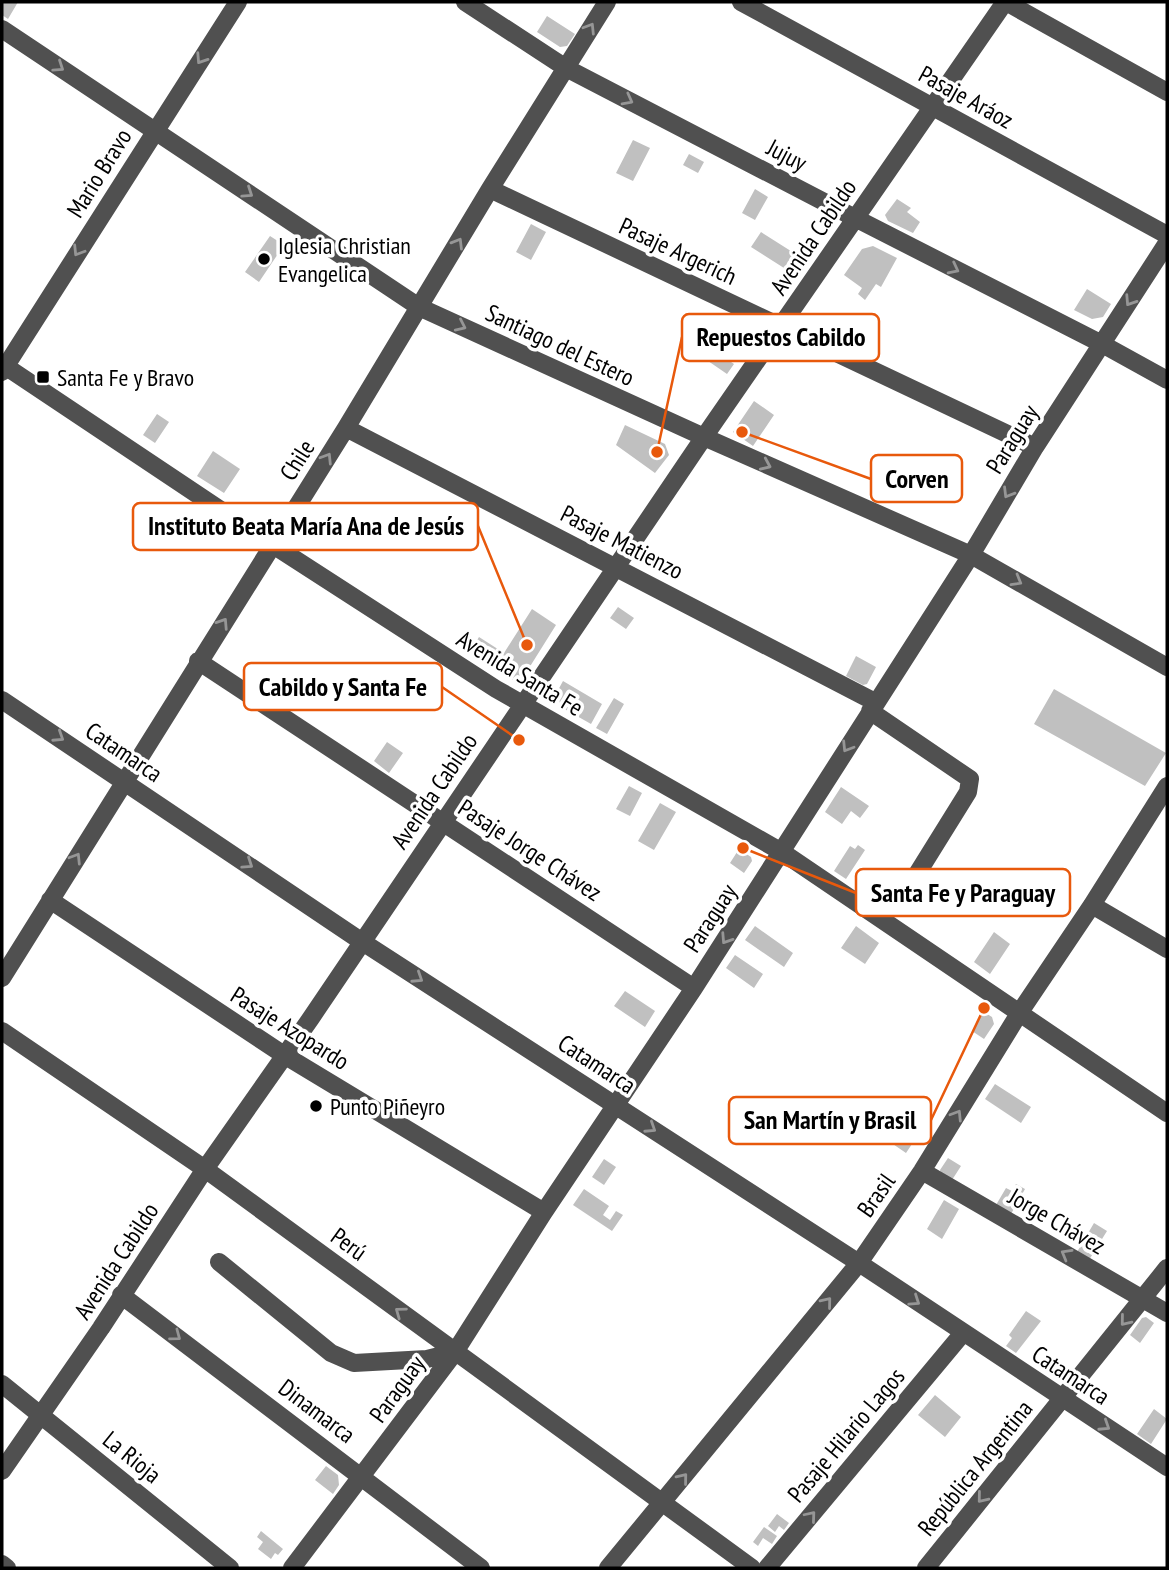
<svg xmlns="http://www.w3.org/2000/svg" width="1169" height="1570" font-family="'PT Sans Narrow',sans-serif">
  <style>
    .building { fill: #c0c0c0 }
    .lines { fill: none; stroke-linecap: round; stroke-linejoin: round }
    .minor { stroke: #505050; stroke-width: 18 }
    .oneway { stroke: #969696 }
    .poi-dot { fill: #000; stroke: #fff; stroke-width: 2.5 }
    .labels { text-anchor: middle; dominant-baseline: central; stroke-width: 7; stroke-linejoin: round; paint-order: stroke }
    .street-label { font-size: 24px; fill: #000; stroke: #fff }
    .poi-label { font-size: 24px; fill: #000; stroke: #fff; text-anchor: start }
    .leader { fill: none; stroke: #e8590c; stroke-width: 2.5 }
    .callout-dot { fill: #e8590c; stroke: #fff; stroke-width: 2.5 }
    .callout { fill: #fff; stroke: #e8590c; stroke-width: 2.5 }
    .callout-label { font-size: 26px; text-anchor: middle; font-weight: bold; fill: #000 }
  </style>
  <rect width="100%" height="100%" fill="#fff"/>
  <!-- building -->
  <path class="building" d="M2 2H18L8 19 2 15Z
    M547 16 575 34 567 46 560 47 537 32Z
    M633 140 650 148 633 181 616 173Z
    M689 154 704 162 698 173 683 165Z
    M755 189 768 197 755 220 742 213Z
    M897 199 911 208 907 212 920 222 913 233 888 221 885 215Z
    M531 224 546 232 531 260 516 252Z
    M761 232 805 260 795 275 751 247Z
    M270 236 284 245 259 282 245 272Z
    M873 246 897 258 881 287 876 284 865 300 858 294 862 288 844 275 862 249Z
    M1087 289 1111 304 1103 317 1092 319 1074 310Z
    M702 342 734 364 727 374 695 352Z
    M754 401 774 415 753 446 733 432Z
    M157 414 169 422 155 443 143 435Z
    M625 425 665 444 669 455 655 473 616 445Z
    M213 451 240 469 224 493 197 476Z
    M618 607 634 618 626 629 610 618Z
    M532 609 556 625 519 684 470 652 479 637 504 653Z
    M856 656 876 667 867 684 863 685 846 676Z
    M563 681 602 704 591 724 561 707 557 692Z
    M1054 689 1166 753 1145 786 1034 724Z
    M614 698 624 704 607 734 596 728Z
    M387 742 403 753 389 773 374 761Z
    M629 786 642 793 630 816 616 809Z
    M841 787 869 806 860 818 851 811 842 824 825 812Z
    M660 803 676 812 654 850 638 841Z
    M858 845 865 850 846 879 834 871 850 846 855 849Z
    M739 849 751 857 752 861 744 873 730 863Z
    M755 926 793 953 784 967 745 940Z
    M856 926 879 943 865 964 841 948Z
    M994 932 1010 944 990 974 974 962Z
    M735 955 763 974 754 988 726 968Z
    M625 991 655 1011 645 1027 614 1006Z
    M984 1012 992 1017 994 1024 984 1039 972 1031Z
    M995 1084 1031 1107 1021 1123 985 1099Z
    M893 1109 922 1129 906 1153 868 1127 877 1114 886 1120Z
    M948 1158 961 1166 952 1180 941 1174 940 1170Z
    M604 1159 616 1167 604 1185 592 1177Z
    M1016 1184 1025 1189 1011 1214 996 1205 1006 1188 1012 1191Z
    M584 1189 609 1206 603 1215 610 1220 616 1211 623 1215 612 1231 573 1205Z
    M944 1200 959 1209 942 1239 927 1229Z
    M1094 1223 1107 1231 1089 1260 1077 1252Z
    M1026 1311 1041 1321 1016 1353 1006 1346 1012 1338 1009 1335Z
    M1146 1317 1154 1323 1140 1343 1130 1335 1142 1318Z
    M935 1395 961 1417 945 1437 918 1415Z
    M1154 1409 1167 1419 1151 1444 1137 1434Z
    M326 1466 338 1475 339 1485 333 1494 315 1480Z
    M777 1514 789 1523 784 1530 779 1526 775 1532 768 1526Z
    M764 1527 777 1536 772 1544 763 1538 758 1546 753 1542Z
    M261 1531 283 1549 278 1555 275 1553 271 1559 258 1549 263 1542 257 1537Z"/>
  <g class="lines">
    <!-- minor -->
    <path class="minor" d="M465 2 566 68 855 218 1102 344 1167 380
      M741 2 1167 235
      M1006 2 1167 92
      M2 29 419 307 704 437 971 555 1167 667
      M490 189 1035 447
      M2 364 273 545 496 689 782 852 1167 1113
      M2 372 238 2
      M346 428 875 702
      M198 661 694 988
      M2 700 361 941 859 1263 1167 1467
      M870 711 970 779 968 792 899 903
      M50 900 284 1055 544 1212
      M1092 905 1167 949
      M2 978 346 428 490 189 607 2
      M2 1031 205 1169 752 1568
      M922 1171 1167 1313
      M219 1262 331 1353 354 1363 427 1359 455 1352
      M121 1295 481 1568
      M2 1384 230 1568
      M2 1471 101 1328 205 1169 311 1018 704 437 1005 2
      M2 1564 7 1568
      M292 1568 455 1352 544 1212 694 988 971 555 1035 447 1167 243
      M608 1568 859 1263 922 1171 1020 1012 1092 905 1167 786
      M767 1568 963 1333
      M926 1568 1167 1268"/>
  </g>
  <!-- one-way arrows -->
  <defs><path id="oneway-chevron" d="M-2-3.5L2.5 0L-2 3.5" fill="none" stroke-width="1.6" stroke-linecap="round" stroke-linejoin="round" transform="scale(1.75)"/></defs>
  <g class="oneway">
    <use href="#oneway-chevron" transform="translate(590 28) rotate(-58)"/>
    <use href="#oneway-chevron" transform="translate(201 59) rotate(123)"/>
    <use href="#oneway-chevron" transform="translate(59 67) rotate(34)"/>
    <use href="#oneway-chevron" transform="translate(628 100) rotate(28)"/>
    <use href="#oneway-chevron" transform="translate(248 193) rotate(34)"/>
    <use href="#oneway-chevron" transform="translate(458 243) rotate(-59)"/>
    <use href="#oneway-chevron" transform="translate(78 251) rotate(122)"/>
    <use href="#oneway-chevron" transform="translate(954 269) rotate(27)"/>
    <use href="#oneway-chevron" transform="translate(1130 301) rotate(123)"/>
    <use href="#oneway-chevron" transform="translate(461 326) rotate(25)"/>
    <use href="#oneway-chevron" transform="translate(327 458) rotate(-58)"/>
    <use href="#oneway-chevron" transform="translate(766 465) rotate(24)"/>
    <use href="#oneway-chevron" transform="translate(1008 493) rotate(121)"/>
    <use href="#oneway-chevron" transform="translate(1017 581) rotate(30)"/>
    <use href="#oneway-chevron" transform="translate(223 623) rotate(-57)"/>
    <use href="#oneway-chevron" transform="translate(59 737) rotate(33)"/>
    <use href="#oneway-chevron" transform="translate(847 747) rotate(122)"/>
    <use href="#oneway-chevron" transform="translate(76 858) rotate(-58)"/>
    <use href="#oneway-chevron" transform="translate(248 864) rotate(34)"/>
    <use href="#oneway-chevron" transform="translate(726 939) rotate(123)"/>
    <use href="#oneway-chevron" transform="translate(418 978) rotate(33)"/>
    <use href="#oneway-chevron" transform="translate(957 1115) rotate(-58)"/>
    <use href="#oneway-chevron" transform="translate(651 1128) rotate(33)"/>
    <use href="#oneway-chevron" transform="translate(1066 1254) rotate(-150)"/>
    <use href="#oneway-chevron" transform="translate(915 1301) rotate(34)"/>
    <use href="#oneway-chevron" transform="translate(827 1302) rotate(-51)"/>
    <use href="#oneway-chevron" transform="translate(400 1312) rotate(-144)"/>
    <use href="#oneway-chevron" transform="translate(1125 1321) rotate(129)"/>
    <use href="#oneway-chevron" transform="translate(176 1336) rotate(37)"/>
    <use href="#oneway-chevron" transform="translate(1105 1426) rotate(33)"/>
    <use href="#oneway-chevron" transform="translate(683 1478) rotate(-51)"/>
    <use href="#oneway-chevron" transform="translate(982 1498) rotate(129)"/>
    <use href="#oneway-chevron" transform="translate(811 1516) rotate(-50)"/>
  </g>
  <!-- markers -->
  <g class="poi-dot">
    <circle cx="264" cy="259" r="7"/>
    <rect x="36" y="370" width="14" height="14" rx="3.5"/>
    <circle cx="316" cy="1106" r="7"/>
  </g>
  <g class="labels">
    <!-- street labels -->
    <g class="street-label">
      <text transform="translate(966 97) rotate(29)">Pasaje Aráoz</text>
      <text transform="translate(787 155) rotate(28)">Jujuy</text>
      <text transform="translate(99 173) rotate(-58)">Mario Bravo</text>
      <text transform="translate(813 237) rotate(-56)">Avenida Cabildo</text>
      <text transform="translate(678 251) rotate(25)">Pasaje Argerich</text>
      <text transform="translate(560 345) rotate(25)">Santiago del Estero</text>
      <text transform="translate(1012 439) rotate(-58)">Paraguay</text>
      <text transform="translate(297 460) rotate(-58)">Chile</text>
      <text transform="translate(622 542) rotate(27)">Pasaje Matienzo</text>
      <text transform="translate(520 673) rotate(31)">Avenida Santa Fe</text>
      <text transform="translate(124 752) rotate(34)">Catamarca</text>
      <text transform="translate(434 791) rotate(-56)">Avenida Cabildo</text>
      <text transform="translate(530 850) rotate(33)">Pasaje Jorge Chávez</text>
      <text transform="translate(710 918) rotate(-57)">Paraguay</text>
      <text transform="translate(290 1028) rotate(32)">Pasaje Azopardo</text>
      <text transform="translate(597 1064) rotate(33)">Catamarca</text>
      <text transform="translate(876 1195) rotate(-55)">Brasil</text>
      <text transform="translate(1057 1221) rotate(30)">Jorge Chávez</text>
      <text transform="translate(349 1244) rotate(36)">Perú</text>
      <text transform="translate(116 1261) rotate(-57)">Avenida Cabildo</text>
      <text transform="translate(1071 1375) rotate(33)">Catamarca</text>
      <text transform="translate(397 1389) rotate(-54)">Paraguay</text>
      <text transform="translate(317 1411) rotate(37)">Dinamarca</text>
      <text transform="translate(846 1435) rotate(-50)">Pasaje Hilario Lagos</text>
      <text transform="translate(132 1457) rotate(39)">La Rioja</text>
      <text transform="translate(975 1468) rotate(-51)">República Argentina</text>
    </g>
    <!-- poi labels -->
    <g class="poi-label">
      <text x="278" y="245">Iglesia Christian<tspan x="278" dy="28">Evangelica</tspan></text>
      <text x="57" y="377">Santa Fe y Bravo</text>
      <text x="330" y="1106">Punto Piñeyro</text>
    </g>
  </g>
  <!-- callouts -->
  <path class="leader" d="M657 452L682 337M742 432L871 479M527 645L478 526M519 740L442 687M743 848L856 893M984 1008L931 1120"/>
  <g class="callout-dot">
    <circle cx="657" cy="452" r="7"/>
    <circle cx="742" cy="432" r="7"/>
    <circle cx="527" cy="645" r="7"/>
    <circle cx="519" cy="740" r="7"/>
    <circle cx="743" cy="848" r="7"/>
    <circle cx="984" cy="1008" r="7"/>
  </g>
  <g class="callout">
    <rect x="682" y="314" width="197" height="47" rx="7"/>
    <rect x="871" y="455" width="91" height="47" rx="7"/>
    <rect x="133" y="503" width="345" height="47" rx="7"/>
    <rect x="244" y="663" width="198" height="47" rx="7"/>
    <rect x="856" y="869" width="214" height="47" rx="7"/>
    <rect x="729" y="1097" width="202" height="47" rx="7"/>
  </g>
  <g class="callout-label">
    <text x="781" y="346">Repuestos Cabildo</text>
    <text x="917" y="488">Corven</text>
    <text x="306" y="535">Instituto Beata María Ana de Jesús</text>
    <text x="343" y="696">Cabildo y Santa Fe</text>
    <text x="963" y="902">Santa Fe y Paraguay</text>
    <text x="830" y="1129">San Martín y Brasil</text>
  </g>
  <!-- border -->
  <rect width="1169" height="1570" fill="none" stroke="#000000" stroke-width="7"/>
</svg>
